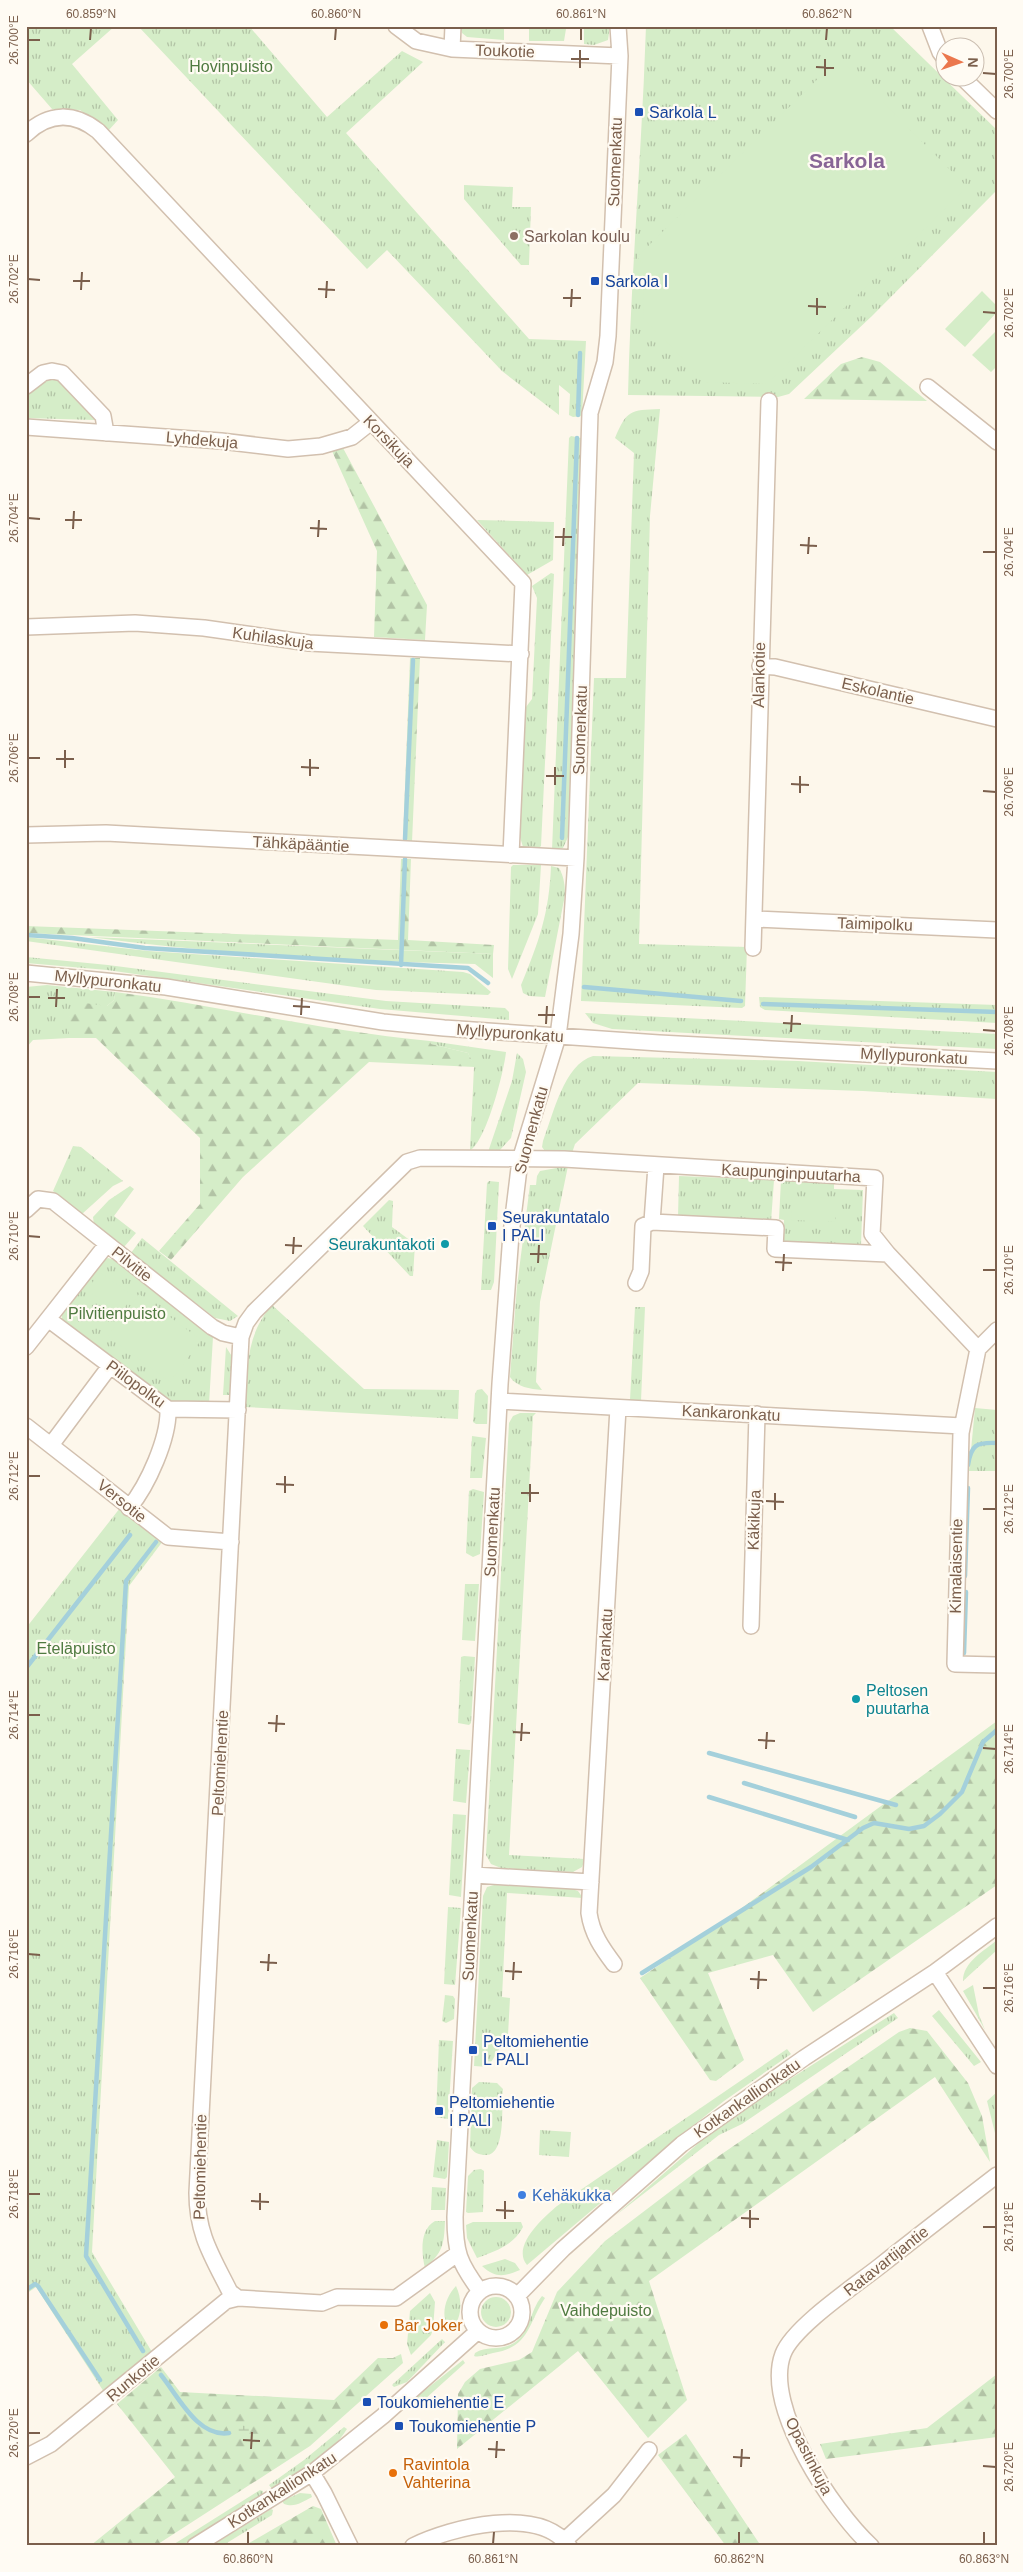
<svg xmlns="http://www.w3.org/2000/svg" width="1023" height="2572" font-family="Arial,sans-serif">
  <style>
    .grass { fill: url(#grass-tufts) }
    .forest { fill: url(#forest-firs) }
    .wetland { fill: url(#wetland-marsh) }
    .pitch { fill: #d5edc8 }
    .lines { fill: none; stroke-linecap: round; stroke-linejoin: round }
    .stream { stroke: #a4d0db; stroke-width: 4.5 }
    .minor-casing { stroke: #d2c0af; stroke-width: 18 }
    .minor { stroke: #fff; stroke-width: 15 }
    .ticks { fill: none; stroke: #7b5f4c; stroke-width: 2 }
    .transit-dot { fill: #1a4fb4; stroke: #fffbf3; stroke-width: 2 }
    .education-dot { fill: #8d6e63; stroke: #fffbf3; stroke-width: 2 }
    .culture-dot { fill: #0f9aa8; stroke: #fffbf3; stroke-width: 2 }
    .shop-dot { fill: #3f7fe0; stroke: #fffbf3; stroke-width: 2 }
    .food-dot { fill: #e8710a; stroke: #fffbf3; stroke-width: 2 }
    .labels { text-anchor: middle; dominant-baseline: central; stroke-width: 4.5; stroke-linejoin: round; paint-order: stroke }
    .street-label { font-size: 16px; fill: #7b5f4c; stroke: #fffbf3 }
    .park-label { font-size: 16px; fill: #4f7a40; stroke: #fffbf3 }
    .transit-label { font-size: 16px; fill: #164399; stroke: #fffbf3; text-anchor: start }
    .education-label { font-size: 16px; fill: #785e54; stroke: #fffbf3; text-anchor: start }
    .culture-label { font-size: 16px; fill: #0d838f; stroke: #fffbf3; text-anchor: end }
    .shop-label { font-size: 16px; fill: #366cbe; stroke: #fffbf3; text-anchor: start }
    .food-label { font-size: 16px; fill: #c56008; stroke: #fffbf3; text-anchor: start }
    .district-label { font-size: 21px; font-weight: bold; fill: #886596; stroke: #fffbf3 }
    .neatline { fill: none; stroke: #7b5f4c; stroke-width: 2 }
    .ticks-label { font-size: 12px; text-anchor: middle; fill: #7b5f4c }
  </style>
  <defs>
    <pattern id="grass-tufts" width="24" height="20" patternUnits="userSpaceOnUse" patternTransform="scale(1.25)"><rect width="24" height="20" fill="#d5edc8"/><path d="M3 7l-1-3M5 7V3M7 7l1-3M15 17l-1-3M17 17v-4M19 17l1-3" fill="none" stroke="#b2c3a5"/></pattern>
    <pattern id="forest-firs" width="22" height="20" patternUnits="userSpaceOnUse" patternTransform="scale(1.25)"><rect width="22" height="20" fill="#d5edc8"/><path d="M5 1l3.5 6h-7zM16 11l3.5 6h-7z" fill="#b2c3a5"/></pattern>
    <pattern id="wetland-marsh" width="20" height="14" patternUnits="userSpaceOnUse" patternTransform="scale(1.25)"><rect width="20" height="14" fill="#d5edc8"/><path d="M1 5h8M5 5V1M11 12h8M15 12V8" fill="none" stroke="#b2c3a5"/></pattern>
  </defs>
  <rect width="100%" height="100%" fill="#fdf7eb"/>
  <!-- grass -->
  <path class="grass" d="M26 26H115L72 64 118 120 108 131 80 110 52 109 26 79Z
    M138 26H249L327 117 402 51 423 62 346 133 529 339 586 341 582 416 573 417 569 415 570 394 559 385V415L502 371 387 250 367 269Z
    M461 26H504V40L467 37 462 33Z
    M584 26H610L608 40 594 45 584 44Z
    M646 26H890L997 130V190L872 316 789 394 778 397 628 395C631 272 642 149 646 26Z
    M529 28 566 29 564 41H529Z
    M464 185 513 187 512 207H531L529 265H521L464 199Z
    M49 377 58 379 95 418 94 420 26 418V396L40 382Z
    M660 409 650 516 639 944 747 947 745 1006 742 1008 581 1001 594 678H626L634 453 615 438C627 410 630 410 660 409Z
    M571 436 581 438 568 837 563 848 552 850 569 438Z
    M477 520 554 522 553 560 527 575Z
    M551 573 554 574 541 846 538 849 523 847 520 837 526 707 532 699 537 598 532 586Z
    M513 865H541L538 914 512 979 508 969 511 867Z
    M551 866 559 868C564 877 565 885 565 895L545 997 529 996 523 993 521 985C539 941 549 914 551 866Z
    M26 937 148 951 463 972 470 974 491 992 488 995 376 990 26 941Z
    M90 937 493 954V978L475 964C346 961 217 954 90 937Z
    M26 957 108 965 386 1001 505 1008 509 1012V1020L380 1009 107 970 26 963Z
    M47 985 115 992 114 1000 107 1006 69 1017V1038L33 1040 26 1048V987Z
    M759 997 997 1005V1023L765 1010 760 1007Z
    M585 1013 997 1034V1049L612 1029 593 1023Z
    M430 1041 506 1052C504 1072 487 1137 472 1149L470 1150 474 1067 468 1053 431 1044Z
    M517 1053 523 1059 526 1072 511 1138 500 1150 488 1152 512 1081Z
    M593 1056 798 1061 997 1072V1099L863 1091 638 1083 575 1144 571 1156 547 1154 542 1147 543 1141C553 1115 564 1064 593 1056Z
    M73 1146 81 1147 123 1181 113 1186 82 1214 53 1191Z
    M568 1166 540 1302 536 1382 542 1390C530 1389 517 1387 510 1377L517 1286 530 1185H536L537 1176 540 1171Z
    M679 1176 774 1180 771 1222 678 1217Z
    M781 1180 834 1183V1189L863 1190 861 1245 783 1242 784 1220 779 1219Z
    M489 1181 499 1182 494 1282 491 1290H481L487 1183Z
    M130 1186 134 1189 114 1216 136 1233 124 1247 94 1225 93 1217 109 1200Z
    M389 1200 393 1201 392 1227 415 1244 413 1276H410L363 1226Z
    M142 1238 238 1316 230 1321 215 1318 131 1253Z
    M108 1258 115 1260 213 1337 209 1404H177L166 1401 62 1322V1312L105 1259Z
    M272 1305 364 1389 459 1390 458 1419 245 1407C248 1368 245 1336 272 1305Z
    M635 1307H645L641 1401 630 1400Z
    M226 1347 233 1358 231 1395H223Z
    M482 1389 488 1396 487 1424H476L473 1422 475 1394 477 1390Z
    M975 1408 997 1410V1471H969Z
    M520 1413H536L533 1416 509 1855 585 1859 582 1867 573 1872 501 1868 491 1864 486 1855 509 1423 513 1416Z
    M472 1436 486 1438 482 1478H470Z
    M473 1489 484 1492 480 1554 473 1557 466 1553 469 1491Z
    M120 1508 163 1541 129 1586 92 2252 152 2352 104 2392 36 2287 26 2294V1628Z
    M465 1584H479L475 1641 462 1640Z
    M464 1656 475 1657 471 1723 469 1725 458 1723 461 1657Z
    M456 1749 470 1750 466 1803 453 1801Z
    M453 1814 466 1815 461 1897 449 1895Z
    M494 1885 572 1889 578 1891 583 1898 507 1893 502 1997 510 1998 508 2035 488 2067 474 2066 483 1896 487 1887Z
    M448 1907 461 1908 455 1985 444 1984Z
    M997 1940V1950L963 1981C963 1962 984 1951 997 1940Z
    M973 1985 979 2015 985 2030 963 1991Z
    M445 1995 453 1996 455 1999 454 2019 446 2023 442 2021Z
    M939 2010 981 2062 974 2066 932 2016Z
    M894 2013 898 2018 742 2124 719 2135 615 2216 709 2134 760 2098Z
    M439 2040 453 2041 448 2119 436 2117Z
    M787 2049 791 2054 724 2101 675 2140 527 2265C511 2246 544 2217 557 2206Z
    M479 2082 497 2083 503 2089C501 2104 507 2155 486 2155 479 2155 474 2153 470 2147L472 2088Z
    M997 2092V2141L987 2101Z
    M540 2130 571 2132 569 2157 539 2155Z
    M437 2140 449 2142 447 2177 445 2179 433 2177Z
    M481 2169 484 2171 483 2212 468 2213 466 2212 468 2176 474 2170Z
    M432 2187 446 2188 445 2210H431Z
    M435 2221H445C444 2245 443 2252 425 2268 421 2252 420 2229 435 2221Z
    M473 2222H521L523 2227C513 2246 495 2251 477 2258L467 2238 466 2225Z
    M505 2259 515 2263 520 2270C504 2277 495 2278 482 2266Z
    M456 2286C463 2301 462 2318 451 2331 439 2318 445 2297 456 2286Z
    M430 2293 435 2302 433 2329 431 2335 411 2355 407 2344 410 2311Z
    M542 2296 545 2298C527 2325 530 2347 493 2353 487 2354 479 2358 474 2356L475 2353C486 2346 498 2350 510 2345 530 2337 529 2311 542 2296Z
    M481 2312a15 15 0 1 1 30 0a15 15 0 1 1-30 0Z
    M442 2339 445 2342 407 2382 394 2387 392 2385Z
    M463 2360 465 2363 414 2409 412 2408 413 2401 419 2395Z
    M344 2427 347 2429C330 2456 297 2472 272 2489L269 2485 304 2460Z
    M260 2490 263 2491V2494L181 2546H171Z
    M300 2493 311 2494 312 2497C302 2502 295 2508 284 2504L282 2501Z
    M271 2509 273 2510 272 2515 222 2546H211Z"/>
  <!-- forest -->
  <path class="forest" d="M862 357 880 362 927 401 804 399 841 364Z
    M343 448 427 605 425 640 374 637 377 551 332 451Z
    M410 658H420L412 842H403Z
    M401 859H411L408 940 494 945 493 954 26 933V926L398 940Z
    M115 992C220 1006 323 1031 430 1041L431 1044 468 1053 475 1067 369 1062 243 1177 171 1260 159 1251 200 1204V1138L96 1038H69V1017L77 1002 107 1006 114 1000Z
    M997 1721V1885L813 2012 773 1955 708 1973 744 2060 716 2081 710 2080 640 1978 720 1924Z
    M910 2028 927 2031 968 2083 982 2116 990 2162 935 2077 649 2281 687 2400 648 2438 578 2351 457 2449 458 2394 465 2382 480 2369 519 2360 532 2352 557 2292 605 2241 697 2171 899 2032Z
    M401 2354 403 2363 310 2446 155 2546H90L175 2477 117 2404 161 2367 180 2392 334 2400 378 2358H393Z
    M997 2374V2437L826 2459 820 2444 927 2428Z
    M686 2434 761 2546H726L658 2455Z
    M313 2506 321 2509 337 2546H244Z"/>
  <!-- wetland -->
  <path class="wetland" d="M232 2423 249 2427 250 2431 248 2437 241 2438 235 2434 229 2433 228 2427Z"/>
  <!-- pitch -->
  <path class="pitch" d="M839 58 967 187 767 384 706 382 643 318 644 265 637 257Z
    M982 291 997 306V312L965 347 945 329Z
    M997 330V366L991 372 972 355Z
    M792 1197 835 1198V1222L791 1220Z
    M100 1272 133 1296 120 1314 87 1290Z
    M139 1294 201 1340 170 1382 108 1336Z"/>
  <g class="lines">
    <!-- stream -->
    <path class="stream" d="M578 415 580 353
      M562 838 577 438
      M405 839 413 660
      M26 935 72 938 145 948 468 968 488 983
      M401 965 405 859
      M584 987 741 1001
      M763 1004 997 1012
      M968 1465C971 1445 976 1442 997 1443
      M965 1576 968 1488
      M964 1653 966 1592
      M26 1668 130 1535
      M709 1753 896 1805
      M744 1783 855 1817
      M709 1797 848 1840
      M642 1973 811 1867 863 1828 874 1823 909 1829 924 1826 940 1814 962 1792 983 1742 997 1730
      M26 2290 35 2284 38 2286 100 2380
      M143 2351 86 2256 126 1581 156 1542
      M161 2375C178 2396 198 2438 229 2433"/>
    <!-- minor casing -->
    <g class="minor-casing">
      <path id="minor" d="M396 26 416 41 452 49 620 56
        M930 26 940 52 946 60
        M452 49 453 26
        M963 78 997 111
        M26 134C49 112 74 112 98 131L523 583 511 855
        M26 386 43 373 52 371 62 373 103 416 106 433
        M928 387 997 442
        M26 427 221 441 288 449 321 446 352 437 371 422
        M26 627 135 623 204 628 309 643 521 654
        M760 666 775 667 997 719
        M26 835 106 833 576 858
        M754 919 997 930
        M753 948 769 401
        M26 973 166 987 383 1022 444 1028 659 1043 997 1061
        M656 1166 652 1222 776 1228 775 1249 888 1254
        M26 1210 38 1199 53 1201 212 1327 223 1333 241 1337
        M636 1283 641 1271 643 1226 652 1222
        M48 1319 168 1409 238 1410
        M997 1330 978 1349 961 1433 955 1664 997 1665
        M26 1347 107 1244
        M499 1401 962 1426
        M26 1426 168 1537 231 1542
        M51 1445 110 1366
        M129 1508C148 1485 169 1438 168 1409
        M751 1626 757 1414
        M474 1875 591 1882
        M614 1964C602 1948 592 1934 589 1913L618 1408
        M935 1972 997 2066
        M470 2312a26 26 0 1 1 52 0a26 26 0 1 1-52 0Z
        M480 2291C459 2263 455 2252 455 2217L500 1384 511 1234 520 1160 558 1036 571 934 576 858 590 413 605 362 608 336 620 56 618 26
        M517 2296 563 2249 682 2144 804 2058 935 1972 997 1926
        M238 2298 230 2292C212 2256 197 2234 197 2193L241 1337 246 1323 254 1312 407 1162 420 1158 564 1159 875 1178 872 1234 888 1254 978 1349
        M26 2457 51 2444 226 2301 238 2298 322 2303 337 2297 396 2298 457 2254
        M312 2473 324 2493 350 2546
        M565 2540 614 2495 649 2450
        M195 2546 312 2473 383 2416 478 2331
        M413 2546C452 2527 538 2505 569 2546
        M871 2546C833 2511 763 2407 783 2354 793 2327 856 2285 880 2266 919 2235 958 2205 997 2175"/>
    </g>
    <!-- minor -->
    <use href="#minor" class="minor"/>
  </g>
  <!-- ticks -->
  <path class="ticks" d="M28 40H40M90 40 91 28M335 40 336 28M581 40V28M826 40 827 28M571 59H589M816 67 834 68M580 68V50M983 73 996 74M825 76V59M28 279 40 280M73 281H90M318 289 335 290M81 290 82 272M326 298 327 281M563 298H581M808 306 826 307M571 307 572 289M983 312 996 313M817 315V298M28 518 40 519M65 520H82M310 528 327 529M73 529 74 511M318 537 319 520M555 537H572M800 545 817 546M563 546 564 528M983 552H996M808 554 809 537M28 758H40M56 759H74M301 767 319 768M65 768V750M310 776V759M546 776H564M791 784 809 785M555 785V767M983 791 996 792M800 793V776M28 997H40M48 998H65M293 1006 310 1007M56 1007 57 989M301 1015 302 998M538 1015H555M783 1023 801 1024M546 1024 547 1006M983 1030 996 1031M791 1032 792 1015M28 1236 40 1237M285 1245 302 1246M293 1254 294 1237M530 1254H547M775 1262 792 1263M538 1263 539 1245M983 1270H996M783 1271 784 1254M28 1476H40M276 1484 294 1485M285 1493V1476M521 1493H539M766 1501 784 1502M530 1502V1484M983 1509H996M775 1510V1493M28 1715H40M268 1723 285 1724M276 1732 277 1715M513 1732 530 1733M758 1740 775 1741M521 1741 522 1723M983 1748 996 1749M766 1749 767 1732M28 1954 40 1955M260 1962 277 1963M268 1971 269 1954M505 1971 522 1972M750 1979 767 1980M513 1980 514 1962M983 1988H996M758 1989 759 1971M28 2194H40M251 2201 269 2202M260 2210V2193M496 2210 514 2211M741 2218 759 2219M505 2219V2201M983 2227H996M750 2228V2210M28 2433H40M243 2440 260 2441M251 2449 252 2432M488 2449 505 2450M733 2457 750 2458M496 2458 497 2441M983 2466 996 2467M741 2467 742 2449M248 2544V2532M493 2544 494 2532M739 2544V2532M984 2544V2532"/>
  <!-- markers -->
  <g class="transit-dot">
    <rect x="634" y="107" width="10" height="10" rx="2.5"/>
    <rect x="590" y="276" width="10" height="10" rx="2.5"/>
    <rect x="487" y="1221" width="10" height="10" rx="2.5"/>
    <rect x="468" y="2045" width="10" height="10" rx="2.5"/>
    <rect x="434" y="2106" width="10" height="10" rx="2.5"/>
    <rect x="362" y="2397" width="10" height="10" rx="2.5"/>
    <rect x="394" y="2421" width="10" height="10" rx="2.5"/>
  </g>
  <circle class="education-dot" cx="514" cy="236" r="5"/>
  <g class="culture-dot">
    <circle cx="445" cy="1244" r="5"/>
    <circle cx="856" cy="1699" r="5"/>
  </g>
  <circle class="shop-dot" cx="522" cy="2195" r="5"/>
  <g class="food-dot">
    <circle cx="384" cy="2325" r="5"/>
    <circle cx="393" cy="2473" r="5"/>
  </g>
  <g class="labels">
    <!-- street labels -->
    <g class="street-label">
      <text transform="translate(505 51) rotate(2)">Toukotie</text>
      <text transform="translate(615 162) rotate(-88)">Suomenkatu</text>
      <text transform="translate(202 440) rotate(5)">Lyhdekuja</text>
      <text transform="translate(389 441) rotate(46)">Korsikuja</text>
      <text transform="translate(273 638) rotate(8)">Kuhilaskuja</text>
      <text transform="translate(759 675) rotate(-89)">Alankotie</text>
      <text transform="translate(878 691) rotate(13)">Eskolantie</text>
      <text transform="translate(580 730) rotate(-88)">Suomenkatu</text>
      <text transform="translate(301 844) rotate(3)">Tähkäpääntie</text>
      <text transform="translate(875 924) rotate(2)">Taimipolku</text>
      <text transform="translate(108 981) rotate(6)">Myllypuronkatu</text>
      <text transform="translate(510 1033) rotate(4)">Myllypuronkatu</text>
      <text transform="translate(914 1056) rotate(3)">Myllypuronkatu</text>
      <text transform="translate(531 1130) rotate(-75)">Suomenkatu</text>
      <text transform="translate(791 1173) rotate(3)">Kaupunginpuutarha</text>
      <text transform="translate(132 1264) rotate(38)">Pilvitie</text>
      <text transform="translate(136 1384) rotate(36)">Piilopolku</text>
      <text transform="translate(731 1413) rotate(3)">Kankaronkatu</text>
      <text transform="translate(122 1501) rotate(39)">Versotie</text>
      <text transform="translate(754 1520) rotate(-88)">Käkikuja</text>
      <text transform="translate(492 1532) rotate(-87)">Suomenkatu</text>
      <text transform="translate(956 1566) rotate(-89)">Kimalaisentie</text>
      <text transform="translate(605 1645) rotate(-87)">Karankatu</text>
      <text transform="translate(220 1763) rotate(-87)">Peltomiehentie</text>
      <text transform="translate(470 1936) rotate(-87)">Suomenkatu</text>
      <text transform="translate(747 2098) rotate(-35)">Kotkankallionkatu</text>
      <text transform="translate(200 2167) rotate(-89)">Peltomiehentie</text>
      <text transform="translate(886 2261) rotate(-38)">Ratavartijantie</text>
      <text transform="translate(133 2378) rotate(-40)">Runkotie</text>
      <text transform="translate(809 2456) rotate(63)">Opastinkuja</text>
      <text transform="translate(282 2490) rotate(-33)">Kotkankallionkatu</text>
    </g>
    <!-- park labels -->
    <g class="park-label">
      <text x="231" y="66">Hovinpuisto</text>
      <text x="117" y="1313">Pilvitienpuisto</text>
      <text x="76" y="1648">Eteläpuisto</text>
      <text x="606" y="2310">Vaihdepuisto</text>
    </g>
    <!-- transit labels -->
    <g class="transit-label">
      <text x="649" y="112">Sarkola L</text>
      <text x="605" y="281">Sarkola I</text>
      <text x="502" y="1217">Seurakuntatalo<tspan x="502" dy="18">I PALI</tspan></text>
      <text x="483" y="2041">Peltomiehentie<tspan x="483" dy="18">L PALI</tspan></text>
      <text x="449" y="2102">Peltomiehentie<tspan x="449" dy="18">I PALI</tspan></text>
      <text x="377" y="2402">Toukomiehentie E</text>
      <text x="409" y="2426">Toukomiehentie P</text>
    </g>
    <!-- education labels -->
    <g class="education-label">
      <text x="524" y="236">Sarkolan koulu</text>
    </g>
    <!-- culture labels -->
    <g class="culture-label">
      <text x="435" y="1244">Seurakuntakoti</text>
      <text x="866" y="1690" text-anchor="start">Peltosen<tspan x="866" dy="18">puutarha</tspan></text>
    </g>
    <!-- shop labels -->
    <g class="shop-label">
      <text x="532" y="2195">Kehäkukka</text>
    </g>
    <!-- food labels -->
    <g class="food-label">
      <text x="394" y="2325">Bar Joker</text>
      <text x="403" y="2464">Ravintola<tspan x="403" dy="18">Vahterina</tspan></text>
    </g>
    <!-- district labels -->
    <g class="district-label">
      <text x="847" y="160">Sarkola</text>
    </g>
  </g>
  <!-- border -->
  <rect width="1023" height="2572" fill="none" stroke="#fffbf3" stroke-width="55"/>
  <!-- north arrow -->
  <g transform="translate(960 62) rotate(92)"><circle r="24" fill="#fffbf3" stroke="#cabdb0"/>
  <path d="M0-4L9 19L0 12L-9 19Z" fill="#eb774d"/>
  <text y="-8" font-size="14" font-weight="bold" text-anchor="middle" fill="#7b5f4c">N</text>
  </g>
  <rect x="28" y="28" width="968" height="2516" class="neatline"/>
  <g class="ticks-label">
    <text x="91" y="18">60.859°N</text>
    <text x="336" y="18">60.860°N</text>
    <text x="581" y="18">60.861°N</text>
    <text x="827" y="18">60.862°N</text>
    <text transform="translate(14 40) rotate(-90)" y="4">26.700°E</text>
    <text transform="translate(1009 74) rotate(-90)" y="4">26.700°E</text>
    <text transform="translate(14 279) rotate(-90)" y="4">26.702°E</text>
    <text transform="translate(1009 313) rotate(-90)" y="4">26.702°E</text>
    <text transform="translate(14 518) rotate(-90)" y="4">26.704°E</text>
    <text transform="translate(1009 552) rotate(-90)" y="4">26.704°E</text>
    <text transform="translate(14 758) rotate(-90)" y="4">26.706°E</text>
    <text transform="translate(1009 792) rotate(-90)" y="4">26.706°E</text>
    <text transform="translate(14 997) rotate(-90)" y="4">26.708°E</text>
    <text transform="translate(1009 1031) rotate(-90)" y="4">26.708°E</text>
    <text transform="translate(14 1236) rotate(-90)" y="4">26.710°E</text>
    <text transform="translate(1009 1270) rotate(-90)" y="4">26.710°E</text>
    <text transform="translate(14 1476) rotate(-90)" y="4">26.712°E</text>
    <text transform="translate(1009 1509) rotate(-90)" y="4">26.712°E</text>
    <text transform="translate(14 1715) rotate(-90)" y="4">26.714°E</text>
    <text transform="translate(1009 1749) rotate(-90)" y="4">26.714°E</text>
    <text transform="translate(14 1954) rotate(-90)" y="4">26.716°E</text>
    <text transform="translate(1009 1988) rotate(-90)" y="4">26.716°E</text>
    <text transform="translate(14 2194) rotate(-90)" y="4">26.718°E</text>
    <text transform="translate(1009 2227) rotate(-90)" y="4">26.718°E</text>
    <text transform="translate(14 2433) rotate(-90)" y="4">26.720°E</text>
    <text transform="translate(1009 2467) rotate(-90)" y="4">26.720°E</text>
    <text x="248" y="2563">60.860°N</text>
    <text x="493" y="2563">60.861°N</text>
    <text x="739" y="2563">60.862°N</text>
    <text x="984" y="2563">60.863°N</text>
  </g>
</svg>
